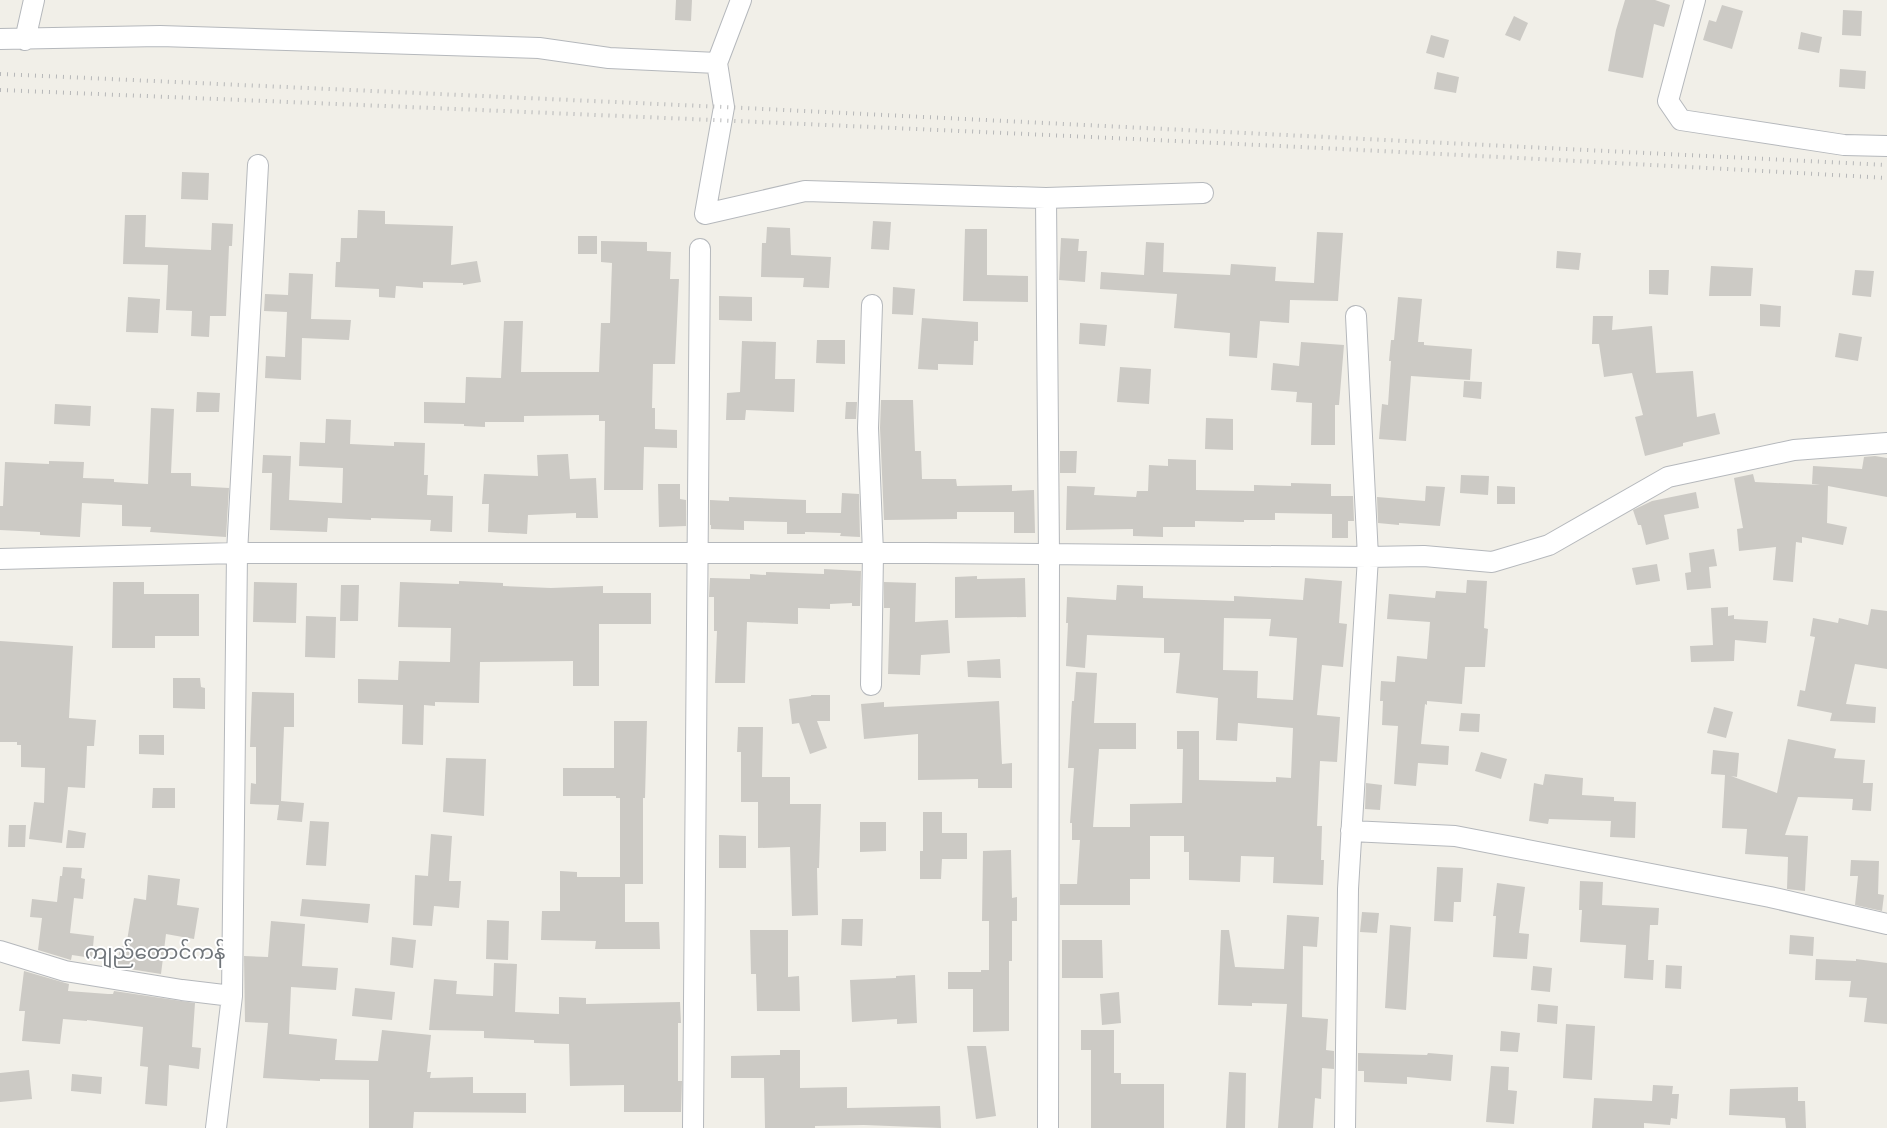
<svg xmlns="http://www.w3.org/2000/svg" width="1887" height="1128" font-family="'Public Sans','Noto Sans Myanmar',sans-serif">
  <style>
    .building { fill: #cccac5; fill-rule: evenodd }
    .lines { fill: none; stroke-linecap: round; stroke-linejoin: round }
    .minor-casing { stroke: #b5b8bc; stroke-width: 22 }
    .minor { stroke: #fff; stroke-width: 20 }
    .rail { stroke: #b6b7b8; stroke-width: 4; stroke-dasharray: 1 6; stroke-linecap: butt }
    .labels { text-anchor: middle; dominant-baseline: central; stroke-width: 4; stroke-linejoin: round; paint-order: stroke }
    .quarter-label { font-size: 20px; fill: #70757a; stroke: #fff }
  </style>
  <rect width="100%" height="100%" fill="#f1efe8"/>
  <!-- building -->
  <path class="building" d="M676 0H692L691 21 675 20Z
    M1625 0H1655L1670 5 1664 27 1654 24 1643 78 1608 71 1616 30Z
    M1722 5 1743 11 1732 49 1703 40 1709 20 1716 22Z
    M1843 10 1862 11 1861 36 1842 35Z
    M1514 16 1528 23 1520 41 1505 35Z
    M1801 32 1822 37 1819 53 1798 49Z
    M1431 35 1449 40 1444 58 1426 53Z
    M1840 69 1866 71 1865 89 1839 87Z
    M1437 72 1459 77 1456 93 1434 89Z
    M182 172 209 173 208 200 181 199Z
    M358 210 385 211V224L453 226 451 265 477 261 481 282 463 285V283L423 282V288L396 286 395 298 379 297V289L335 287 336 262H340L341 238H357Z
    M125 215H146L145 247 211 250 212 223 233 224 232 246H229L226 316H210L209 337 191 336 192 311 166 310 168 265 123 264Z
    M873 221 891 222 889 250 871 249Z
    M767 227 790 228 791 255 831 257 829 288 803 287 804 278 761 277 762 243H766Z
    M965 229H987V275L1028 276V302L963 301Z
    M1317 232 1343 233 1338 301 1290 300 1289 323 1260 321 1257 358 1229 356 1230 333 1174 328 1177 294 1100 289 1101 272 1144 275 1146 242 1164 243 1163 272 1230 275 1231 264 1276 267 1275 281 1314 283Z
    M578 236H597V254H578Z
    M1061 238 1079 239 1078 251H1087L1085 282 1059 280Z
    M601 241 647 242V251L671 252 670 279H679L675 364H653L652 408H655V429L677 430V448L644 447 643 490H604L605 421H599V415L524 416V422H485V427L464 426V424L424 423V402L465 403 466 377 501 378 504 321H523L521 372H599L601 323H610L612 263 601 262Z
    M1557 251 1581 253 1579 270 1556 268Z
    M1711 266 1753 268 1751 296H1709Z
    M1649 270H1669L1668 295 1649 294Z
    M1855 270 1874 271 1871 297 1852 295Z
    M289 273 313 274 311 319 351 320 349 340 302 338 301 380 265 378 266 356 285 357 287 312 264 311 265 294 288 295Z
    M893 287 915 289 913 315 892 314Z
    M719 296 752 297V321L719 320Z
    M128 297 160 299 158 333 126 332Z
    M1398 297 1422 299 1418 342H1424V345L1472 349 1470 380 1411 376 1406 441 1379 439 1382 404 1388 405 1391 361H1389L1391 340H1394Z
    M1760 304 1781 306 1780 327 1760 326Z
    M1593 316H1613L1612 330 1652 326 1656 373 1693 371 1697 417 1715 413 1720 434 1683 443V446L1645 456 1635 417 1643 415 1632 373 1604 377 1599 344H1592Z
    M922 318 978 322V341H974L973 365 938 364V370L918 369Z
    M1080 323 1107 325 1105 346 1079 344Z
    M1839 333 1862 337 1858 361 1835 357Z
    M817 340H845V364L816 363Z
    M742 341 776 342 775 379H795L794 412 746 410 745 420H726L727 393 740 392Z
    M1301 342 1344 345 1339 405H1335V445H1311L1312 403 1296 402 1297 392 1271 390 1273 363 1299 366Z
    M1120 367 1151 369 1149 404 1117 402Z
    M1464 381 1482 382 1481 399 1463 397Z
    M197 392 220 393 219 412H196Z
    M881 400H913L915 451H921L922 479H956L957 486 1012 485V491L1034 490 1035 533H1014V512H957V519L884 520 880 428Z
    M846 402H857L856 419H845Z
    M55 404 91 406 90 426 54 424Z
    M151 408 174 409 171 473H191V486L229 488 226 537 150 532 151 527 122 526V505L82 503 80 537 40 535V532L0 530V506H3L5 462 49 464V461L84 462 83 478 114 479V482L148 484Z
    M1206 418 1233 419V450L1205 449Z
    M326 419 351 420 350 444 394 446V442L425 443 424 475H428L427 495 453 496 452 532 430 531 431 520 371 518V520L328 518 327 532 270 530 272 473H262L263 455 291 456 289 500 342 503 343 468 299 466 300 442 325 443Z
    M1060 451H1077L1076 473H1060Z
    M568 454 570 479 596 478 598 518H576V513L528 515 527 534 488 532 489 504H482L484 474 538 476 537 455Z
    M1875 456 1887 458V497L1828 486 1827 523 1847 527 1843 545 1802 537V543L1796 542 1793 582 1773 580 1776 547 1739 551 1737 529 1743 528 1734 478 1753 474 1755 482 1820 485 1812 484 1813 466 1862 469 1864 457Z
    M1168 459 1196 460V490L1254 491V485L1291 486V483L1331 484V496H1353L1354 521H1348V538H1332V514L1275 513V520H1244V522L1195 521V527H1163V537L1133 536V529L1066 530 1067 486 1095 487 1094 495 1136 497 1137 491H1148L1149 465 1168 466Z
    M1461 475 1489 476 1488 495 1460 493Z
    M658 484H680V499L686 500V526L659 527Z
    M1426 486 1445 487 1440 526 1399 523V525L1378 523 1377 497 1425 501Z
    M1497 486 1515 487V504H1497Z
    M1696 492 1699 508 1664 515 1669 539 1646 545 1641 525H1638L1633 510 1652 501Z
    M842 493 859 494 860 537 840 536 841 533 805 532V534H787V522L744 521V530L711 529V525H710V500L729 501V497L806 500V513H841Z
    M1714 549 1717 566 1709 567 1711 588 1687 590 1685 573 1691 572 1689 553Z
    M1657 564 1660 581 1636 585 1632 568Z
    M824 569 861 571 860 606H852V603L830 604V609L798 608V624L747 622 745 683H715L717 631H714V597H709L710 578 750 579V574L766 575V572L824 574Z
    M977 576V579L1025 578 1026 617 955 618V577Z
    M1305 578 1342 581 1339 623 1347 624 1343 667 1322 665 1317 715 1340 717 1337 762 1320 761 1317 826H1322L1321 860H1324L1323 885 1273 883 1274 857 1241 856 1240 882 1189 880V852H1184V836H1150V879H1130V905H1060V884H1077L1080 840H1072V823H1070L1074 768H1068L1072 701H1074L1076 672 1097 673 1094 723H1136V749H1099L1093 827H1130V804L1182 803 1183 749H1177V731H1199V780L1276 782V777L1291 778 1293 728 1238 723 1237 741 1216 740 1218 698 1176 693 1180 653H1164V638L1087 635 1085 668 1066 666 1068 623H1066L1067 597 1116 600 1117 585 1143 586V598L1234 601V596L1303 600ZM1224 618 1271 619 1269 636 1297 638 1293 700 1257 698 1258 671 1223 670Z
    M1467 580 1487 581 1484 628 1488 629 1485 667H1465L1462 704 1427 701V705L1425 704 1421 744 1449 746 1448 765 1418 763 1416 786 1394 784 1398 726 1382 725 1383 701H1380L1381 681 1395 682 1397 656 1427 659 1430 622 1387 619 1389 594 1435 598 1436 591 1466 593Z
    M459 581 503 583V586L551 588 603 586V593H651V624H599V686H573V661L480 662 479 703 435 702V706L424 705 423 745 402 744 403 705 358 703V679L398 680 399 661 450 662 451 628 398 627 400 582 459 584Z
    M113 582H144V594H199V636H155V648H112Z
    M254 582 297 583 296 623 253 622Z
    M884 582 916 583 915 622 948 620 950 653 921 655 920 675 888 674 890 608H884Z
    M341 585H359L358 621H340Z
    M1728 607V616L1734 615V619L1768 621 1766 643 1735 640 1734 661 1691 662 1690 646 1713 645 1711 608Z
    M1871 609 1887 611V669L1855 664 1846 704 1876 707 1875 723 1830 721 1832 713 1797 706 1800 690 1805 691 1815 637 1810 636 1813 618 1838 623 1839 618 1868 625Z
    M306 616 336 617 335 658 305 657Z
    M0 641 73 646 69 718 96 720 94 746H87L85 788 68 787 62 843 29 839 34 802 44 803 45 768 21 767V745H17V742H0Z
    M1000 659 1001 678 968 677 967 661Z
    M173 678H200L201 687 205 688V709L173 708Z
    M252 692 294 693V727H284L281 801 304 803 302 822 277 820 279 805 250 804 251 783 256 784V747H250Z
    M811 695H830V721H817L827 748 810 754 799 723 792 724 789 699 811 696Z
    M999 701 1002 764 1012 763V788H978V779L918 780V734L864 739 861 704 884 702V707Z
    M1714 707 1733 712 1726 738 1707 733Z
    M1461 713 1480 714 1479 732 1459 731Z
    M614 721H647L645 798H643V884H625V922H659L660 949H595L596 941 541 940 542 911H560V871L577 872V877H620V798H616V796H563V768H614Z
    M738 727H763L762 777H790V804H821L819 868H817L818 915 792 916 790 847 758 848V802H741V752H737Z
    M139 735H164V755L139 754Z
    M1788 739 1836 749 1834 758 1865 760 1863 783H1873L1871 811 1852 810 1853 799 1798 797 1785 835 1808 836 1805 891 1787 889 1788 857 1745 854 1747 829 1722 828 1725 775 1711 774 1713 750 1739 753 1737 777 1731 776 1777 793Z
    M1481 752 1507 759 1501 779 1475 771Z
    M446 758 486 759 484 816 443 812Z
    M1545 774 1583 778 1582 795 1614 797V801L1636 802 1635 838 1610 837 1611 821 1549 819 1548 824 1529 821 1534 783 1543 785Z
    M1366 783 1382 785 1380 810 1365 809Z
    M153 788H175V808H152Z
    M923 812H942V833H967V859H942L941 879H920V851H923Z
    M310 821 329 822 326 866 306 865Z
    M860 822H886V851L860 852Z
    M9 825H26L25 847H8Z
    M68 830 86 833 84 848H66Z
    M431 834 452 836 449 881H461L459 908 434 906 432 926 413 925 415 875 428 876Z
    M719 835 746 836V868H719Z
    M1011 850 1012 898 1017 897V921H1012V961H1009V1031L973 1032V989H948V972H981V970H989V921H982L983 851Z
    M1851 860 1879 861 1878 894 1884 895 1882 911 1855 905 1858 876H1850Z
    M63 867 82 868 81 878 85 879 83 899 74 898 70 933 94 936 92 958 72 955 71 960 38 950 42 918 30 917 32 899 57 902 60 876H62Z
    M1437 867 1463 868 1461 902H1454L1453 922 1434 921Z
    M148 875 180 879 177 905 199 908 194 939 166 934 161 974 117 967 120 946 126 947 134 898 146 900Z
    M1580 881 1603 882 1602 905 1659 908 1658 925H1650L1648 960H1654L1653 980 1624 978 1626 945 1580 942 1582 910H1579Z
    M1497 883 1525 887 1519 933 1529 934 1527 959 1493 957 1496 916H1493Z
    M302 899 370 904 368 923 300 916Z
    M1362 912 1379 913 1377 933 1360 932Z
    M1287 915 1319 917 1317 947 1303 946 1302 1017 1328 1019 1326 1050 1334 1051V1069L1322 1068 1321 1099 1315 1098 1313 1128H1278L1287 1004 1252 1003V1006L1218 1005 1221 930H1229L1235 967 1284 969Z
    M842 919H863L862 946 841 945Z
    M487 920 509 921 508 960 486 959Z
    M271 921 305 924 302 966 338 968 336 990 291 987 289 1034 337 1039 335 1060 378 1061 382 1030 431 1035 427 1072H431L430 1078 473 1077V1093H526V1113L414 1112 413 1128H369V1080L320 1079V1081L263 1078 268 1023 245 1022 244 956 268 957Z
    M1390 925 1411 927 1406 1010 1385 1008Z
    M750 930H788V977L799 976 800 1011H757L756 974H751Z
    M1790 935 1814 937 1813 956 1789 954Z
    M392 937 416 940 413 968 390 965Z
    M1062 940H1102L1103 978H1062Z
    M1816 959 1856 961V959L1887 963V1024L1864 1022 1867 998 1849 997 1851 981 1815 980Z
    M494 963 517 964 515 1012 559 1014V997L586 998V1004L680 1002 681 1023H678V1081H682L681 1112H624V1085L570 1086 569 1044 534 1043V1040L484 1038V1031L429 1030 434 979 457 981 456 994 493 996Z
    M1666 965 1682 966 1681 989 1665 988Z
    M1533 966 1552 968 1550 992 1531 990Z
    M24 971 69 984 68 991 108 994H113L114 991 195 1003 192 1047 201 1048 199 1069 169 1065 167 1106 145 1104 148 1067 140 1066 143 1027 87 1020V1021L63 1019 60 1044 22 1041 25 1011H19Z
    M915 975 917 1023 897 1024V1019L852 1022 850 980 896 978V976Z
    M355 988 395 992 392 1020 352 1016Z
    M1119 992 1121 1023 1102 1025 1100 994Z
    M1538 1004 1558 1006 1557 1024 1537 1022Z
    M1566 1024 1595 1026 1592 1080 1563 1078Z
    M1081 1030H1114V1073H1121V1084H1164V1128H1091V1050H1081Z
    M1501 1031 1520 1033 1518 1052 1500 1051Z
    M967 1046H986L996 1116 976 1119Z
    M780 1050H800V1088L847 1087V1108L940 1106 941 1128 864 1125 815 1126V1128H765L764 1078H731V1056L780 1055Z
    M1358 1053 1427 1055 1428 1053 1453 1055 1451 1081 1407 1077V1084L1364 1082V1071H1358Z
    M1491 1066 1509 1067 1508 1090 1517 1091 1514 1124 1486 1122Z
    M29 1070 32 1099 0 1102V1073Z
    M1229 1072 1246 1073 1245 1128H1226Z
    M72 1074 102 1077 101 1094 71 1091Z
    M1653 1085 1673 1086 1672 1094H1679L1677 1119 1671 1118 1670 1125 1644 1123V1128H1592L1594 1098 1652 1101Z
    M1798 1087V1101H1805L1806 1128H1786L1785 1118 1729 1115 1730 1089Z"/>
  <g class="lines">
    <!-- minor casing -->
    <g class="minor-casing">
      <path id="minor" d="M741 0 717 63 724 107 705 214 805 191 1046 198 1203 193
        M1695 0 1668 101 1681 120 1844 145 1887 146
        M0 39 160 36 539 48 609 58 717 63
        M25 40 34 0
        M1046 198 1049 555 1048 1128
        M0 559 237 553H924L1368 557 1424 556 1492 562 1549 545 1668 477 1794 450 1887 443
        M871 685 873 553 868 428 872 305
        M1351 831 1455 836 1770 897 1887 924
        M0 951 65 971 182 990 232 996
        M216 1128 232 996 237 553 258 165
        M693 1128 700 249
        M1345 1128 1348 889 1368 557 1356 316"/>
    </g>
    <!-- minor -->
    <use href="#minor" class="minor"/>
    <!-- rail -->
    <path class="rail" d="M0 74 724 107 1887 165
      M0 90C629 116 1258 142 1887 178"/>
  </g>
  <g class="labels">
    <!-- quarter labels -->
    <g class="quarter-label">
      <text x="155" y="952">ကျည်တောင်ကန်</text>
    </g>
  </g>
</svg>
